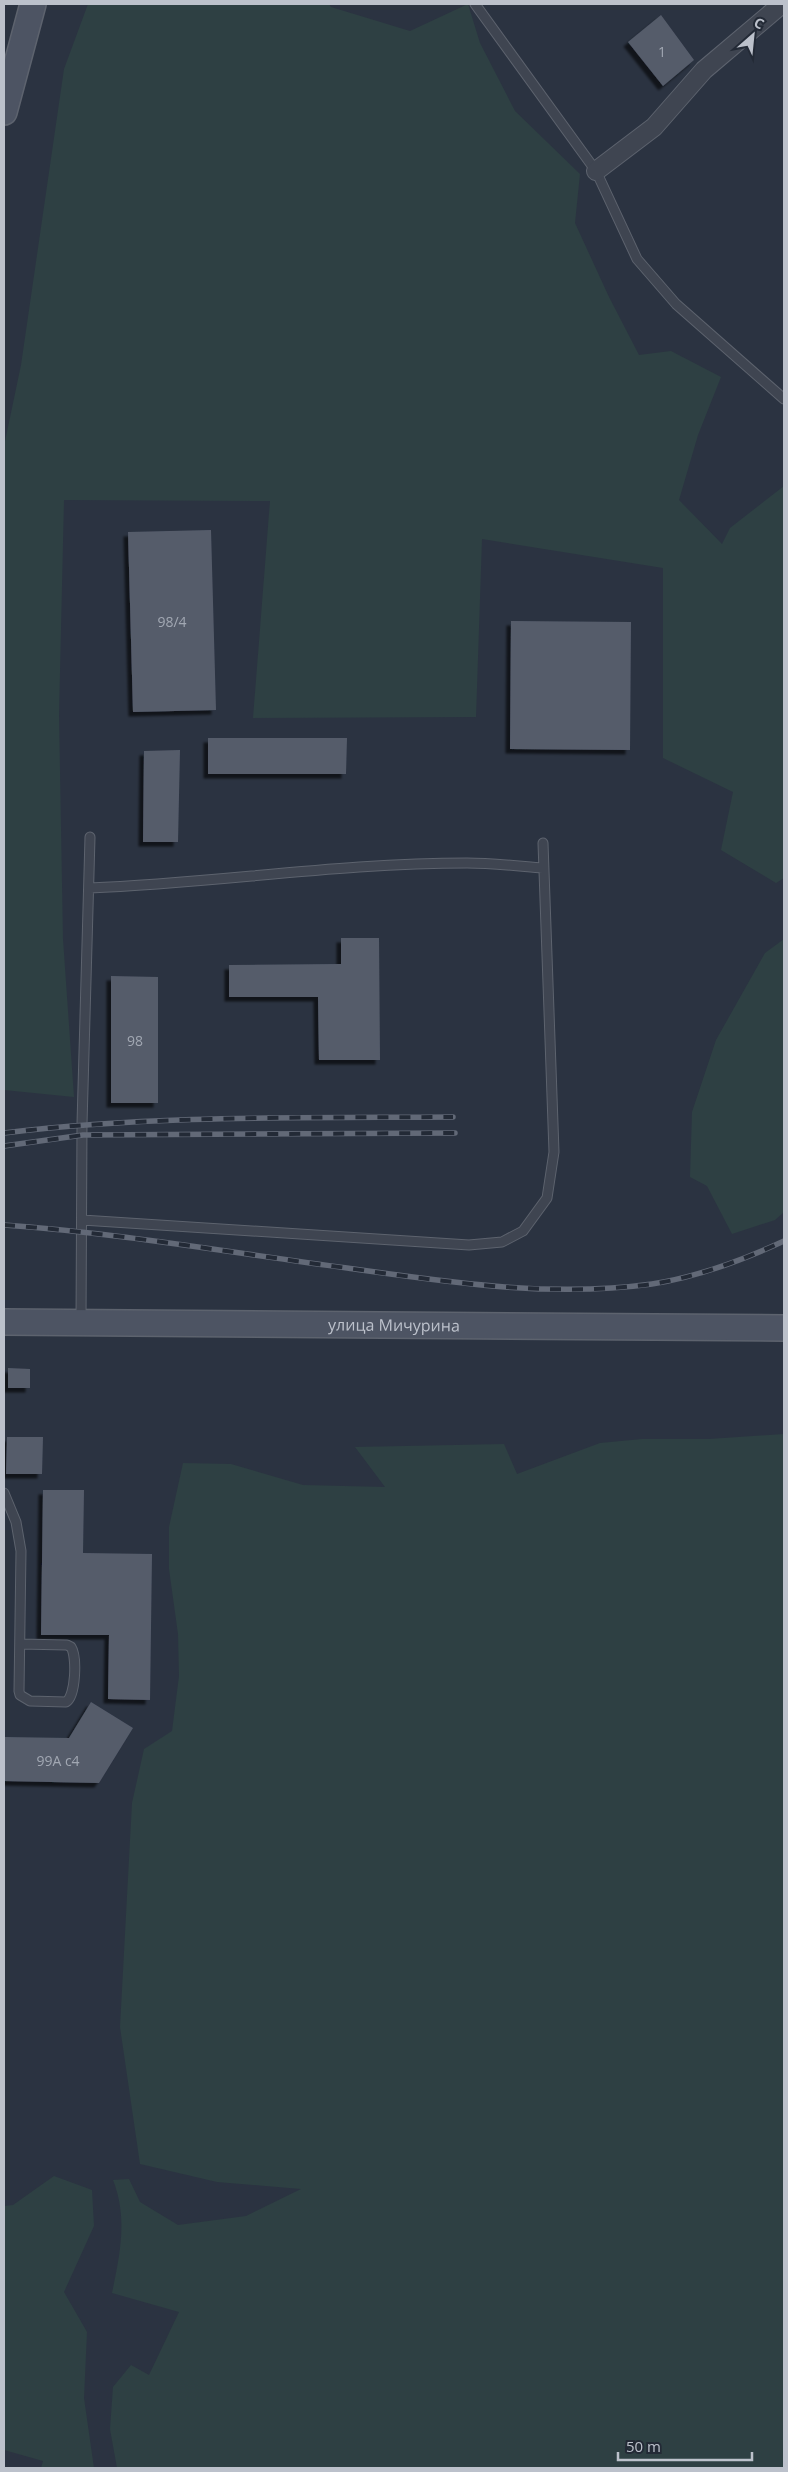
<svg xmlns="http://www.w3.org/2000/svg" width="788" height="2472" font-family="'Open Sans',sans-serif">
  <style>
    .green { fill: #2e4043 }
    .building { fill: #555c6b; filter: url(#shadow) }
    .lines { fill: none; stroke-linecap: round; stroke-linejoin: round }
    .lane-casing { stroke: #5d636e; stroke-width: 11 }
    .street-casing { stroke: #5d636e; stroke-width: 20 }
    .secondary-casing { stroke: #5d636e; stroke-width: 28 }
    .lane { stroke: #3f4551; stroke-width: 9 }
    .street { stroke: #3f4551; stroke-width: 18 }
    .secondary { stroke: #4d5463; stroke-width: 25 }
    .rail-casing { stroke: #626977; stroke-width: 5.5 }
    .rail { stroke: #232a36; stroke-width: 4; stroke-dasharray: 11; stroke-linecap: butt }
    .labels { text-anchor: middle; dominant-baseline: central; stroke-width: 4.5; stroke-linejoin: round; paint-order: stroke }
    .number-label { font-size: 14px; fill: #a2a8b3 }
    .street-label { font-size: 16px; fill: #bcc1cb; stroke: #232a36 }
  </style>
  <defs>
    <filter id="shadow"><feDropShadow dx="-4.5" dy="4.5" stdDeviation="1" flood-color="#0009"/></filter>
  </defs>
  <rect width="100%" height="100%" fill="#2b3341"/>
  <!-- green -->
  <path class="green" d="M88 4H329L331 7 410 31 468 4 480 43 515 111 580 174 575 223 609 297 639 355 671 351 721 377 698 435 679 500 722 544 730 528 784 486V878L776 883 721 850 733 792 663 758V568L482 539 476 717 253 718 270 501 64 500 59 715 63 939 74 1097 4 1090V446L21 365 64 69Z
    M784 939V1212L775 1220 732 1234 707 1186 690 1177 692 1112 716 1040 765 953Z
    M784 1434V2468H117L110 2429 113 2387 131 2365 149 2375 179 2312 112 2293C120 2254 128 2218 113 2180L129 2179 140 2202 178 2225 246 2216 301 2189 217 2182 140 2164 120 2027 132 1803 144 1749 172 1731 179 1676 178 1634 169 1569V1527L183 1463 231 1464 303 1485 385 1487 355 1447 504 1444 517 1474 600 1443 642 1439H709Z
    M54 2176 92 2190 94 2226 64 2292 87 2332 84 2398 94 2468H41L43 2461 4 2450V2206L13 2205Z"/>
  <!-- building -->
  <path class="building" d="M661 15 694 60 663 86 628 42Z
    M211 530 216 710 133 712 128 532Z
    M511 621 631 622 630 750 510 749Z
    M208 738H347L346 774H208Z
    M180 750 178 842H143L144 751Z
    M341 938H379L380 1060H319L318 997H229V965L341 964Z
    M111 976 158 977V1103H111Z
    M8 1368 30 1369V1388H8Z
    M7 1437H43L42 1474H6Z
    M43 1490H84L83 1553 152 1554 150 1700 108 1699 109 1635H41Z
    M91 1702 133 1728 99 1783 4 1781V1737L69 1738Z"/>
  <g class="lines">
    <!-- lane casing -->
    <g class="lane-casing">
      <path id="lane" d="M475 4 596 171 637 259 676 304 784 399
        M90 888C216 883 341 863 467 863 492 863 518 866 543 868
        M82 1220 469 1245 502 1242 523 1231 547 1198 554 1152 543 843
        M81 1322 82 1124 90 837
        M4 1493 16 1522 21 1551 19 1691 20 1695 30 1701 66 1702C76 1696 77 1656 71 1647L67 1645 20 1644"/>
    </g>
    <!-- street casing -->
    <g class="street-casing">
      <path id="street" d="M596 171 654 127 704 70 782 4"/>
    </g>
    <!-- secondary casing -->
    <g class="secondary-casing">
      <g id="secondary">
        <path d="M4 112 33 4"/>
        <path id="s1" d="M4 1322 784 1328"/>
      </g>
    </g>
    <!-- lane -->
    <use href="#lane" class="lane"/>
    <!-- street -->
    <use href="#street" class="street"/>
    <!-- secondary -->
    <use href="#secondary" class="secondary"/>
    <!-- rail casing -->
    <g class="rail-casing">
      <path id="rail" d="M4 1133C153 1115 303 1118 453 1117
        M4 1146 83 1135 455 1133
        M4 1225C119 1233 233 1253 347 1268 448 1282 550 1298 652 1284 697 1277 743 1260 784 1241"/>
    </g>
    <!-- rail -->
    <use href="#rail" class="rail"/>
  </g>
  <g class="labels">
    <!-- number labels -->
    <g class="number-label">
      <text x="662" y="51">1</text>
      <text x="172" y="621">98/4</text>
      <text x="135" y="1040">98</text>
      <text x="58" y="1760">99А с4</text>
    </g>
    <!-- street labels -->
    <g class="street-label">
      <text stroke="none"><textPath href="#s1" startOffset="390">улица Мичурина</textPath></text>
    </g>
  </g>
  <!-- border -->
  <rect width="788" height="2472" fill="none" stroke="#bcc1cb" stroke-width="10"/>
  <!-- north arrow -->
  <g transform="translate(753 35) rotate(27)" stroke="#232a36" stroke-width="4" paint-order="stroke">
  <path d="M0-4L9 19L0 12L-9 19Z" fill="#bcc1cb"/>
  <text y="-8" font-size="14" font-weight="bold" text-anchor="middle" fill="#bcc1cb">С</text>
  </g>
  <!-- scale -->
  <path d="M618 2452v8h134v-8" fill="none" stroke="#bcc1cb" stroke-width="2.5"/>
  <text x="626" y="2452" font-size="15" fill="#bcc1cb" stroke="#232a36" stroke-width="4" paint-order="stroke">50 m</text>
</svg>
